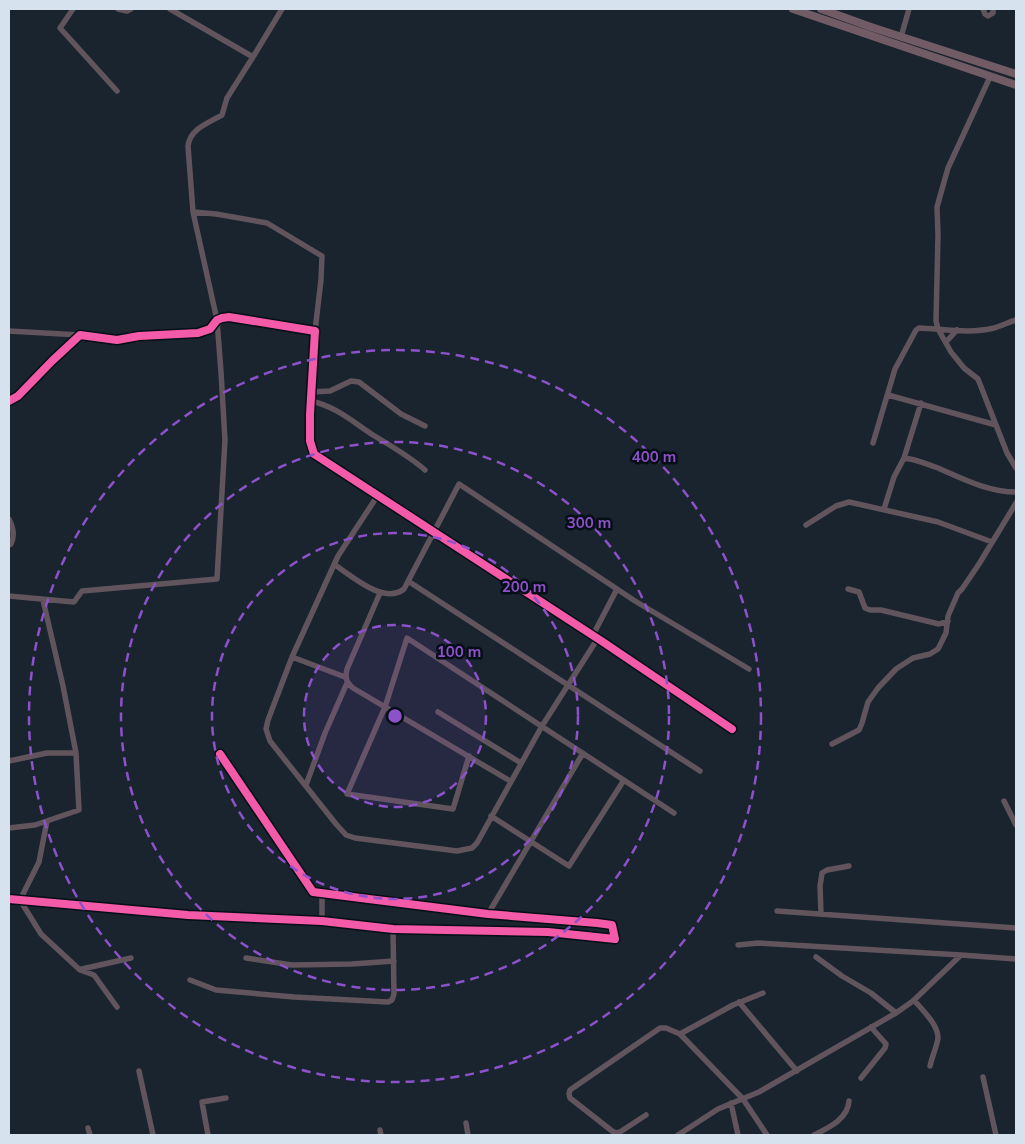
<svg xmlns="http://www.w3.org/2000/svg" width="1025" height="1144" font-family="Mulish,sans-serif">
  <style>
    .lines { fill: none; stroke-linecap: round; stroke-linejoin: round }
    .minor { stroke: #61545c; stroke-width: 5.5 }
    .major { stroke: #715b65; stroke-width: 8 }
    .cycleway-casing { stroke: #060e16; stroke-width: 11 }
    .cycleway { stroke: #f35aa7; stroke-width: 8 }
    .ring { fill: none; stroke: #8d51c9; stroke-width: 2.5; stroke-dasharray: 9 6 }
    .centre { fill: #8d51c9; stroke: #060e16; stroke-width: 2.5 }
    .ring-label { font-size: 15px; text-anchor: middle; font-weight: bold; fill: #8d51c9; stroke: #060e16; stroke-width: 5; stroke-linejoin: round; paint-order: stroke }
  </style>
  <rect width="100%" height="100%" fill="#19242f"/>
  <g class="lines">
    <!-- minor -->
    <path class="minor" d="M73 9 60 28 117 91
      M118 9 127 11 131 9
      M170 9 253 57 282 9
      M983 9 985 14 988 16 993 13V9
      M901 37 909 9
      M990 77 948 168 937 207 938 235 936 321 938 329 951 352 964 368 978 379 1007 453 1016 468
      M193 212 216 214 267 223 322 256 321 280 315 331
      M9 331 80 335
      M946 342 957 330
      M311 392 330 391 351 381 359 382 401 414 425 426
      M888 395 996 425
      M9 401 18 396 52 361 80 335 117 340 139 336 198 333 210 329 217 320 222 318 229 317 315 331 310 414V441L314 454 603 642 732 729
      M311 401C335 406 353 422 373 435 391 446 409 456 425 470
      M873 443 895 369 916 330 919 328C943 329 971 334 994 328 1001 326 1009 322 1016 320
      M904 458 921 403
      M378 495 338 556 292 657 268 720 266 729 270 741 336 824 346 835 355 838 457 851 472 848 477 843 542 726 598 638
      M884 509 894 477 904 458C916 459 926 464 938 468 963 479 989 492 1016 492
      M9 519C13 527 15 536 11 544L9 545
      M806 525 836 506 849 502 938 522 992 542
      M335 565C352 576 384 605 404 589L459 484 635 601 749 669
      M408 581 700 771
      M848 589 859 592 865 608 870 610H881L939 624 948 621
      M380 593 347 669C345 678 346 682 353 688L510 781
      M9 596 74 602 82 591 217 579 225 440 221 372 217 320 193 212 188 146C190 129 208 123 222 115L227 98 253 57
      M593 635 617 589
      M292 657 345 677
      M438 712 521 763
      M832 744 859 730 862 723 868 702 878 688 896 669 913 658 930 654 938 649 946 633 948 616 958 593 962 589 979 564 1016 503
      M469 756 453 809 347 794 385 707 407 638 674 813
      M9 761 47 753H76
      M306 785 325 733 347 683
      M1004 801 1016 825
      M491 816 569 866 624 780
      M47 821 39 862 20 900 41 934 80 970 94 975 117 1007
      M9 828 35 825 79 810 76 753 63 686 43 600
      M9 899 188 915 322 921 393 929 548 932 615 939 612 925 597 923 488 914 313 892 220 754
      M777 911 1016 928
      M488 914 583 753
      M821 914 820 886 822 873 827 870 849 866
      M322 921V894
      M738 945 758 943 961 955
      M816 957 842 976 871 993 896 1013
      M246 958 292 965 352 964 394 961
      M82 969 131 958
      M190 980 216 990 294 997 388 1002 392 1000 394 994 393 929
      M914 1000C922 1010 938 1024 938 1038 937 1046 932 1057 930 1066
      M739 1002 797 1071
      M680 1034 733 1005 763 993
      M139 1071 153 1135
      M983 1077 996 1135
      M861 1078 885 1048 886 1044 871 1027
      M731 1103 738 1135
      M646 1115 620 1132 616 1133 612 1131 570 1098 569 1094 570 1090 660 1028H666L680 1034 743 1099 767 1135
      M466 1123 468 1135
      M88 1128 90 1135
      M380 1130 381 1135
      M208 1135 202 1102 226 1098
      M678 1135 718 1109 759 1092 896 1013 913 1001 961 955 1016 959
      M814 1135C828 1128 848 1119 849 1101"/>
    <!-- major -->
    <path class="major" d="M793 9 1016 85
      M821 9 871 27 1016 74"/>
    <!-- cycleway casing -->
    <g class="cycleway-casing">
      <path id="cycleway" d="M9 401 18 396 52 361 80 335 117 340 139 336 198 333 210 329 217 320 222 318 229 317 315 331 310 414V441L314 454 603 642 732 729
        M9 899 188 915 322 921 393 929 548 932 615 939 612 925 597 923 488 914 313 892 220 754"/>
    </g>
    <!-- cycleway -->
    <use href="#cycleway" class="cycleway"/>
  </g>
  <!-- distance rings -->
  <circle cx="395" cy="716" r="91" fill="#8d51c9" fill-opacity=".12"/>
  <g class="ring">
    <circle cx="395" cy="716" r="91"/>
    <circle cx="395" cy="716" r="183"/>
    <circle cx="395" cy="716" r="274"/>
    <circle cx="395" cy="716" r="366"/>
  </g>
  <circle cx="395" cy="716" r="8" class="centre"/>
  <g class="ring-label">
    <text x="654" y="462">400 m</text>
    <text x="589" y="528">300 m</text>
    <text x="524" y="592">200 m</text>
    <text x="459" y="657">100 m</text>
  </g>
  <!-- border -->
  <rect width="1025" height="1144" fill="none" stroke="#d6e3ef" stroke-width="20"/>
</svg>
